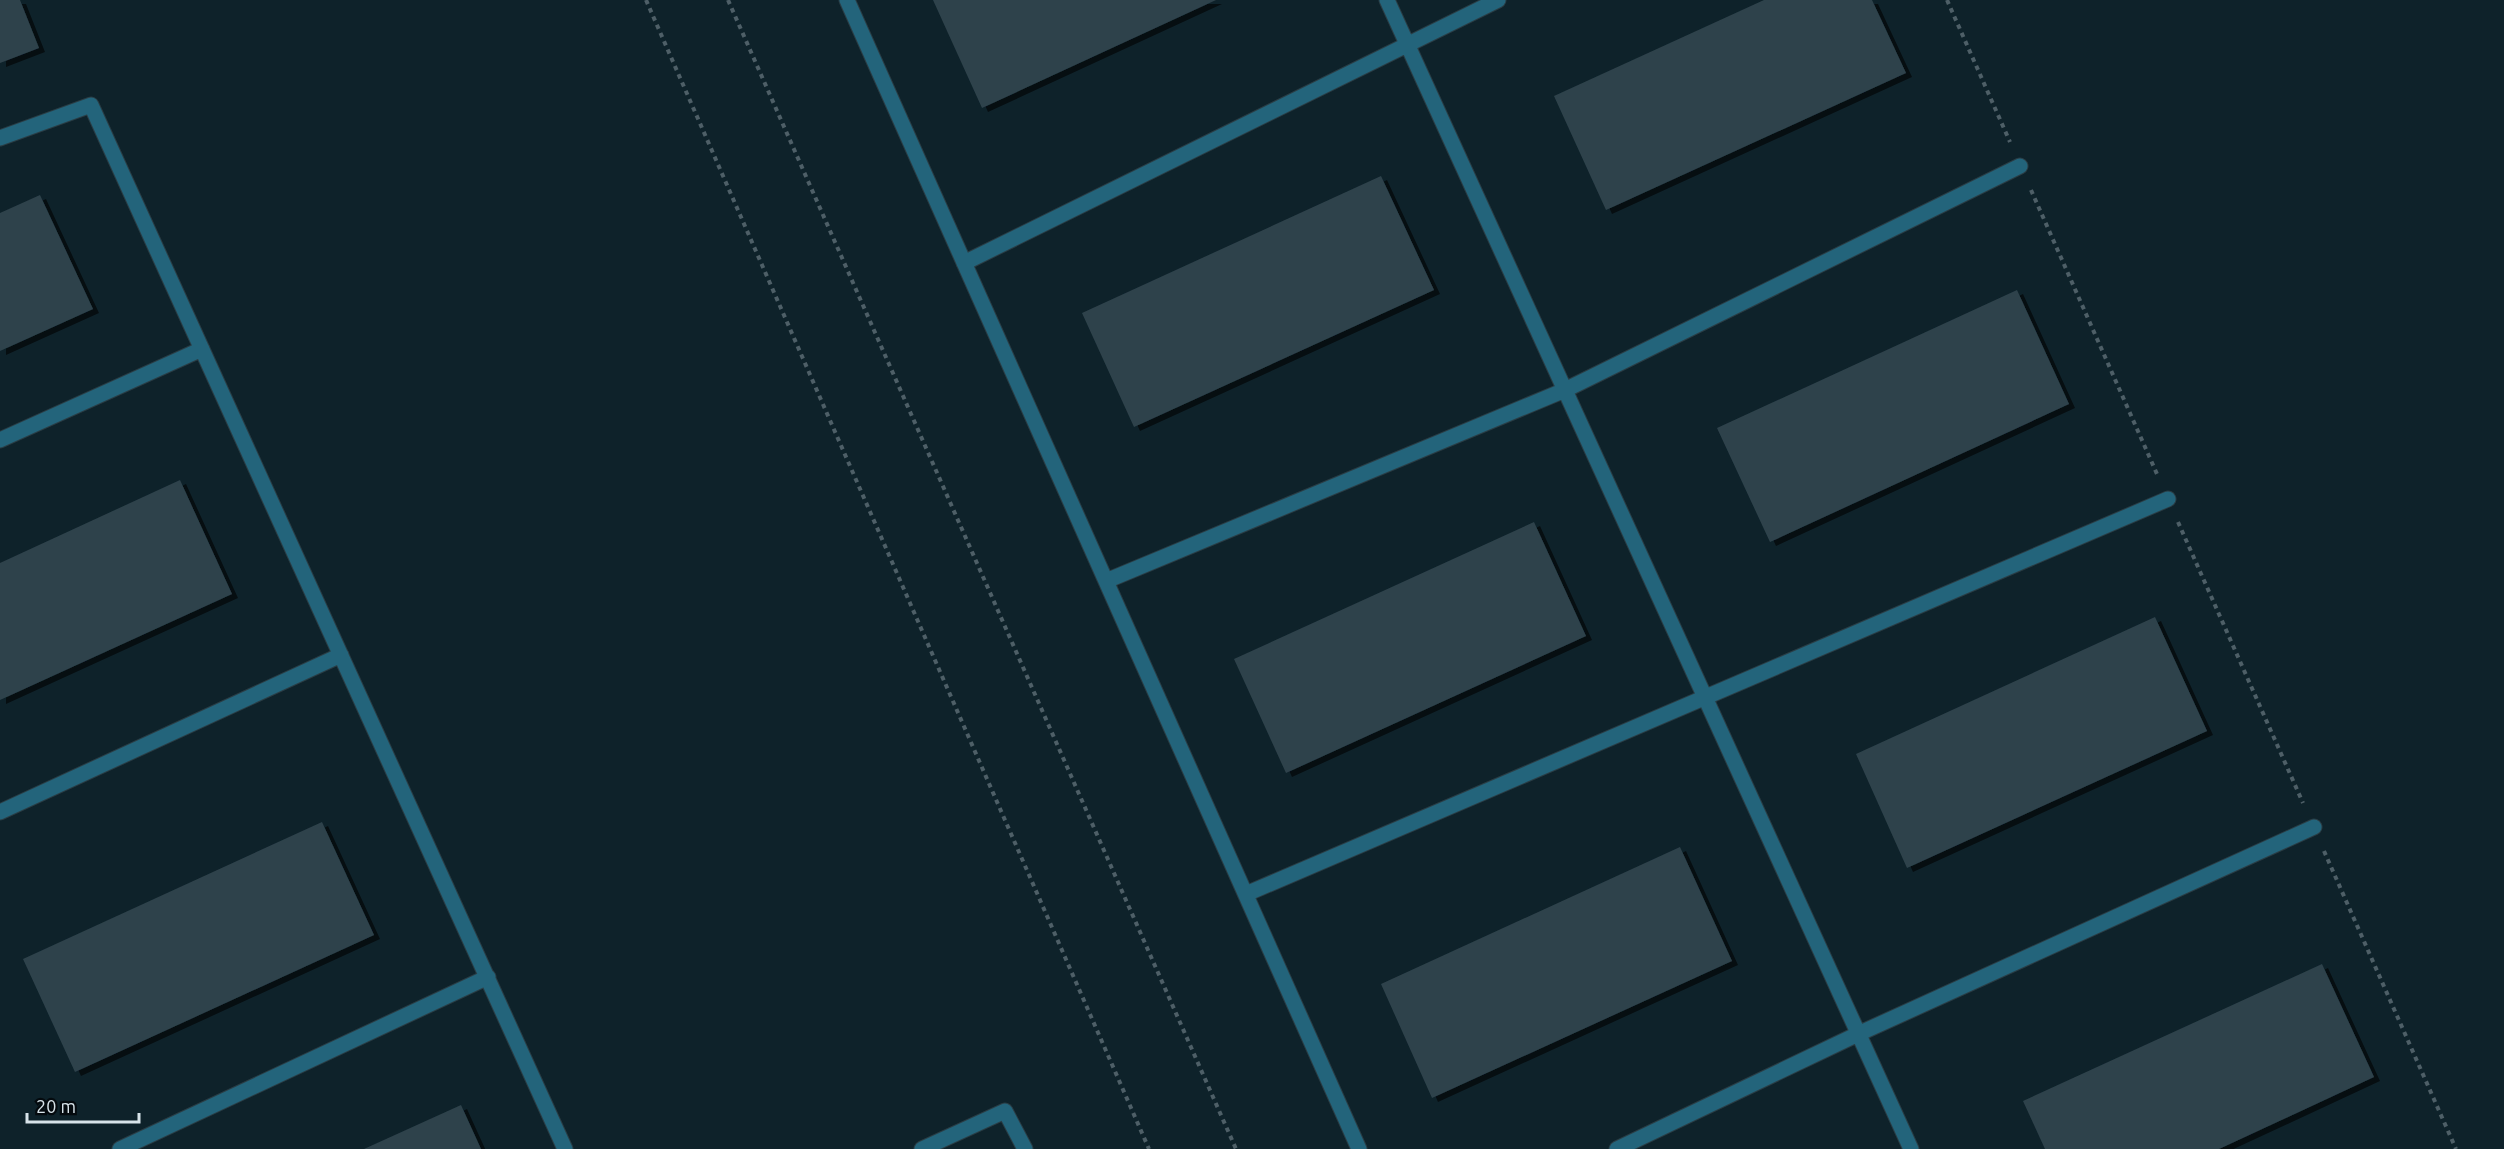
<svg xmlns="http://www.w3.org/2000/svg" width="2504" height="1149" font-family="Ubuntu,sans-serif">
  <style>
    .building { fill: #2e424b; filter: url(#shadow) }
    .lines { fill: none; stroke-linecap: round; stroke-linejoin: round }
    .lane-casing { stroke: #2a3d45; stroke-width: 17 }
    .path { stroke: #4e5f67; stroke-width: 4; stroke-dasharray: 4.5 4.5; stroke-linecap: butt }
    .lane { stroke: #23647b; stroke-width: 15 }
  </style>
  <defs>
    <filter id="shadow"><feDropShadow dx="6" dy="4" stdDeviation="0" flood-color="#0009"/></filter>
  </defs>
  <rect width="100%" height="100%" fill="#0e222a"/>
  <!-- building -->
  <path class="building" d="M0 0H20L39 48 0 63Z
    M933 0H1216L982 108Z
    M1764 0H1872L1906 73 1606 210 1554 96Z
    M1381 176 1434 290 1134 427 1082 313Z
    M40 195 93 309 0 351V213Z
    M2017 290 2069 404 1770 542 1717 428Z
    M180 480 232 594 0 700V563Z
    M1534 522 1586 636 1286 773 1234 659Z
    M2155 617 2207 731 1907 868 1856 754Z
    M322 822 374 935 75 1072 23 959Z
    M1680 847 1732 961 1432 1098 1381 984Z
    M2322 964 2374 1077 2219 1149H2045L2023 1101Z
    M461 1105 481 1149H364Z"/>
  <g class="lines">
    <!-- lane casing -->
    <g class="lane-casing">
      <path id="lane" d="M847 0 1359 1149
        M1387 0 1911 1149
        M0 138 91 105 565 1149
        M964 263 1498 0
        M0 440 202 349
        M1106 581 1565 390 2020 166
        M0 812 341 655
        M1246 894 2168 499
        M120 1149 488 977
        M922 1149 1005 1111 1025 1149
        M1617 1149 1858 1034 2314 827"/>
    </g>
    <!-- path -->
    <path class="path" d="M646 0 1149 1149
      M728 0 1236 1149
      M1947 0 2010 142
      M2031 190 2157 474
      M2178 522 2303 803
      M2324 851 2456 1149"/>
    <!-- lane -->
    <use href="#lane" class="lane"/>
  </g>
  <!-- scale -->
  <path d="M27 1113v9h112v-9" fill="none" stroke="#d7e3e9" stroke-width="3"/>
  <text x="36" y="1113" font-size="18" fill="#d7e3e9" stroke="#040a0e" stroke-width="4.5" paint-order="stroke">20 m</text>
</svg>
